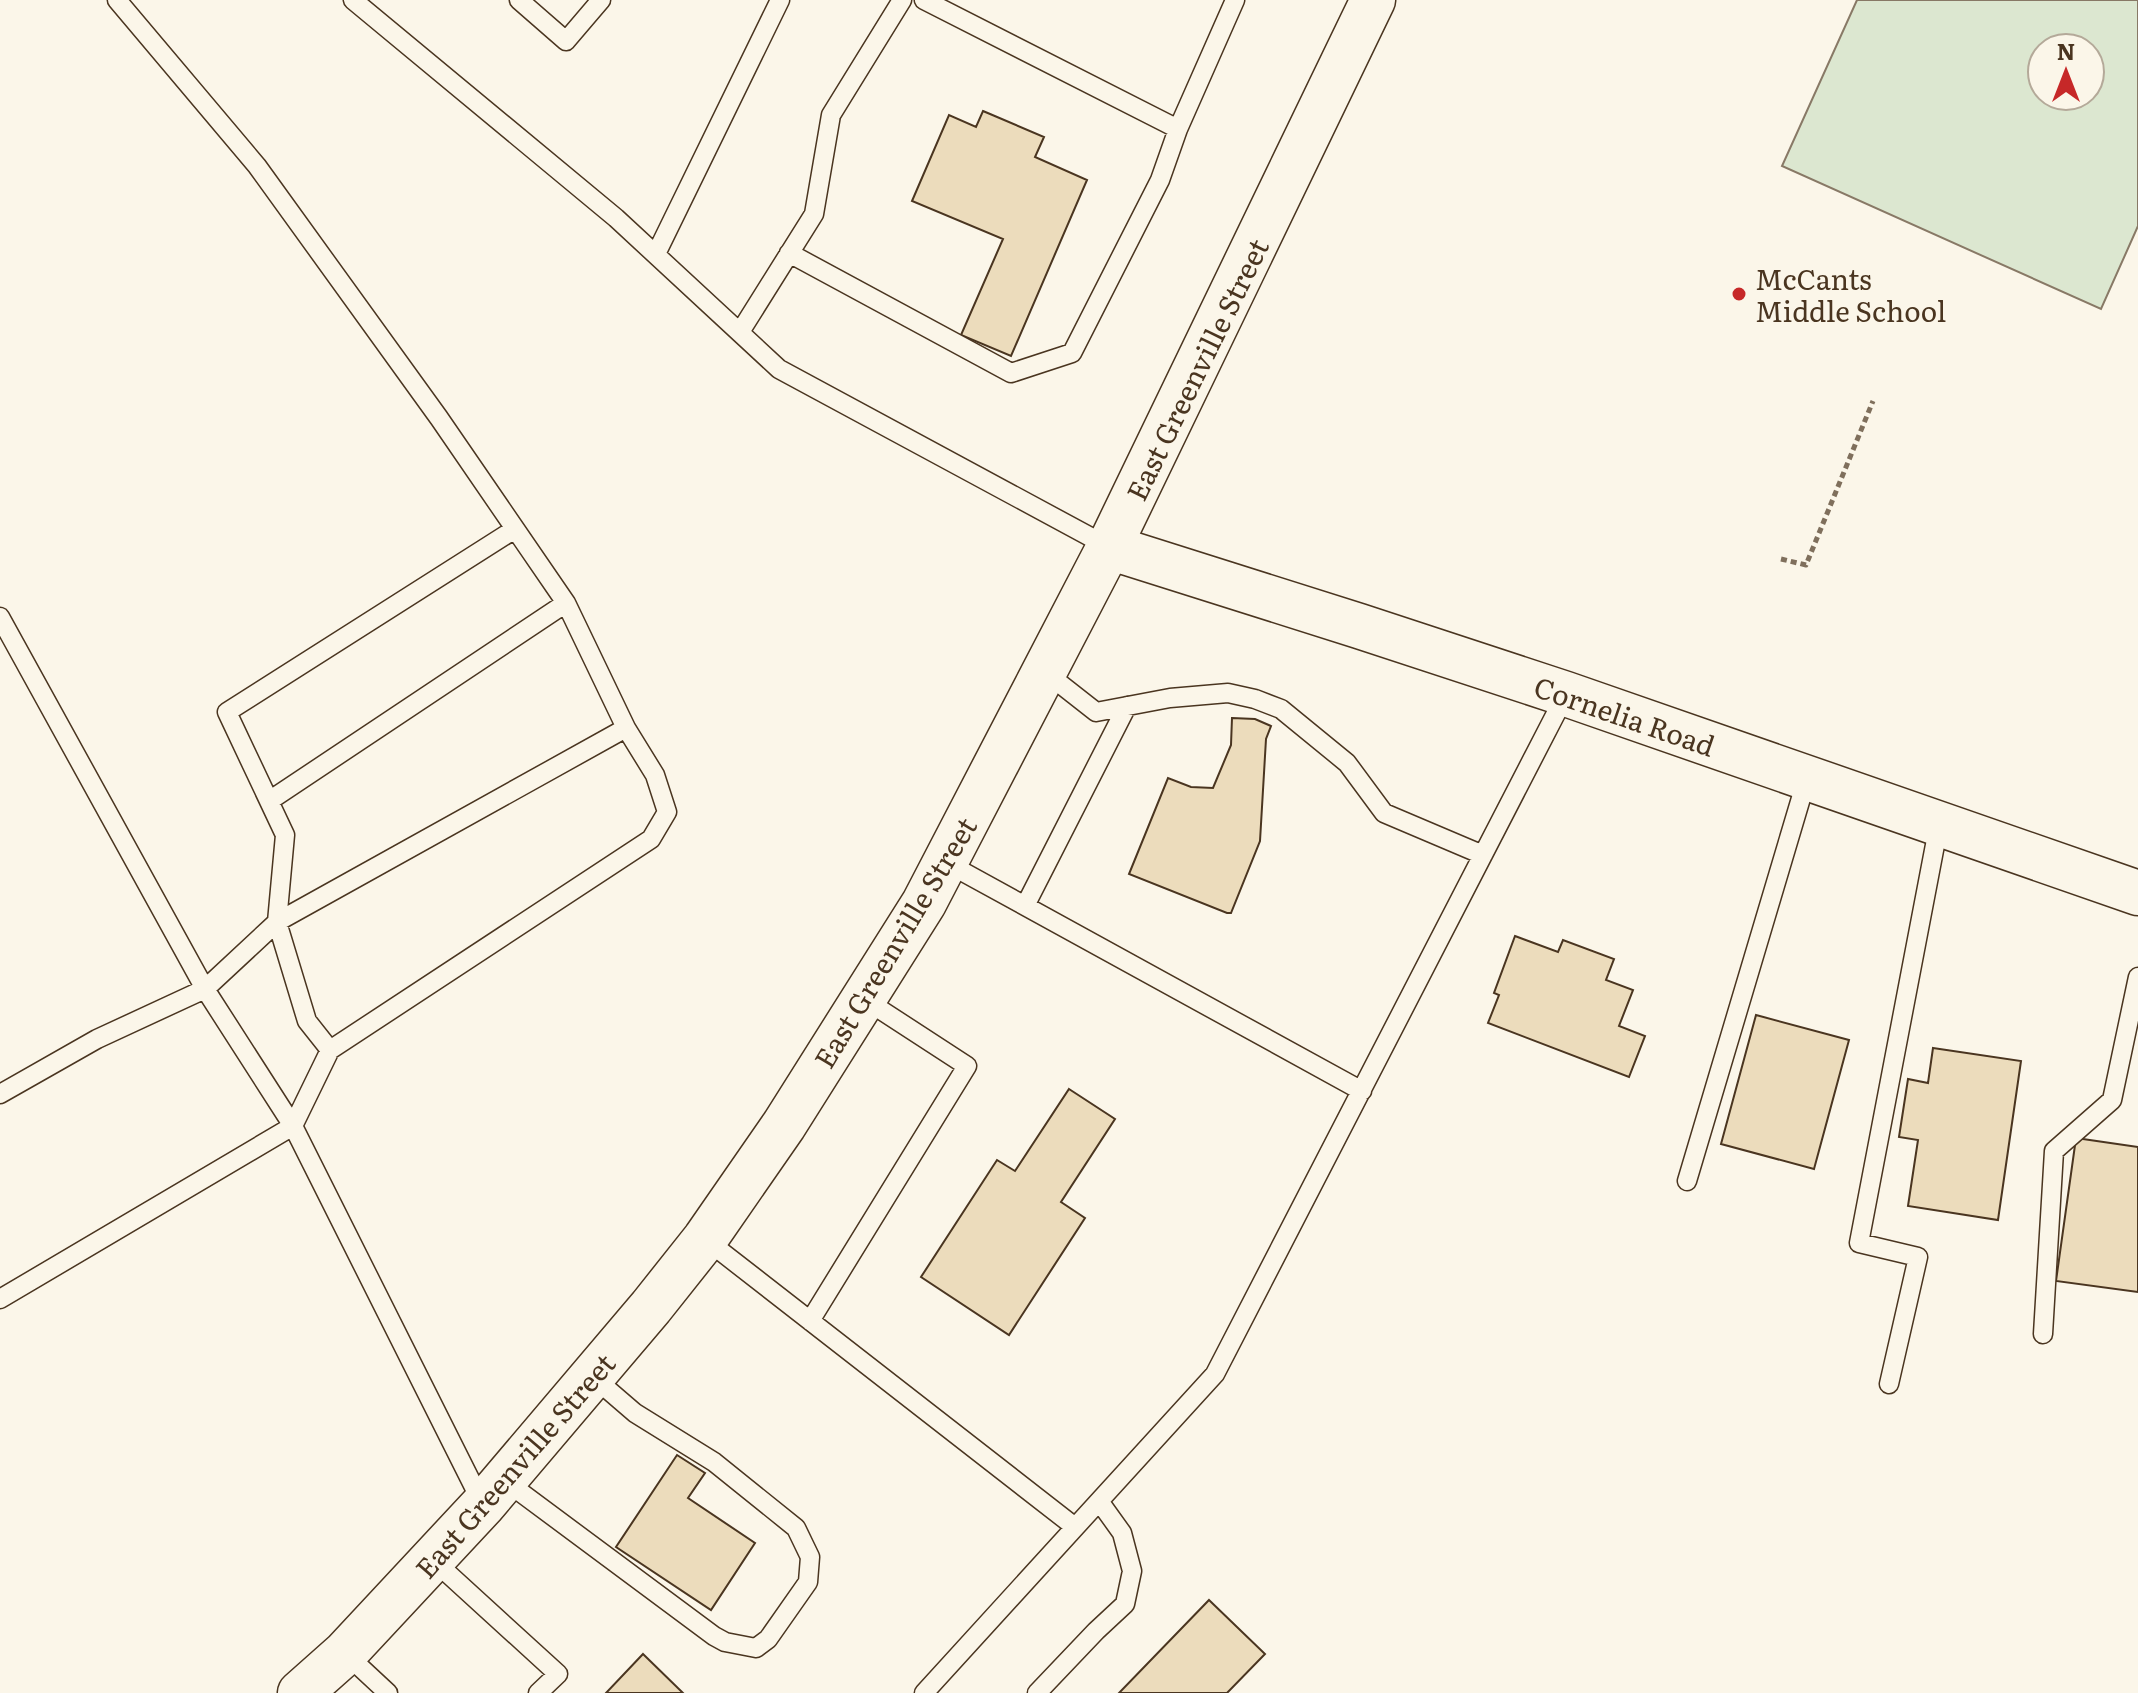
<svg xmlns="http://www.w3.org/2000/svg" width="2138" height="1693" font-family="Literata,serif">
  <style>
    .green { fill: #dce7d0; stroke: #887966; stroke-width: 2; fill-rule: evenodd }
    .building { fill: #ecdcbc; stroke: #4a3520; stroke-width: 2 }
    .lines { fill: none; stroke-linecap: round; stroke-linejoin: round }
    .lane-casing { stroke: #4a3520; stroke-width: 21 }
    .secondary-casing { stroke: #4a3520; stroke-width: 47 }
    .path { stroke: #7f6f5c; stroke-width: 5; stroke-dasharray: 6 4; stroke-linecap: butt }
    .lane { stroke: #fbf6e9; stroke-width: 18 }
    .secondary { stroke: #fbf6e9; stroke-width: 44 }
    .poi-dot { fill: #c62828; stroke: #fbf6e9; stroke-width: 3 }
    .labels { text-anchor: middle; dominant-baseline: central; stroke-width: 6; stroke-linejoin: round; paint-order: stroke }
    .poi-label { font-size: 28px; fill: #4a3520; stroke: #fbf6e9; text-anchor: start }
    .street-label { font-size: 28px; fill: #4a3520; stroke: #fbf6e9 }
  </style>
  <rect width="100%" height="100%" fill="#fbf6e9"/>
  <!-- green -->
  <path class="green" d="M1857 0H2138V226L2101 309 1782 166ZM2042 48H2090V96H2042Z"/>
  <!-- building -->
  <path class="building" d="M983 111 1044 137 1035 157 1087 180 1011 356 961 335 1003 239 912 201 949 115 976 127Z
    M1232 718 1255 719 1271 726 1266 739 1260 841 1231 913H1227L1129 874 1168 778 1191 787 1213 788 1231 745Z
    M1515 936 1558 952 1563 940 1614 959 1606 980 1633 990 1619 1026 1645 1036 1629 1077 1488 1023 1499 995 1494 993Z
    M1756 1015 1849 1040 1814 1169 1721 1144Z
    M1933 1048 2021 1061 1998 1220 1908 1206 1918 1140 1899 1137 1908 1079 1928 1083Z
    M1069 1089 1115 1119 1061 1202 1085 1218 1009 1335 921 1277 997 1160 1015 1171Z
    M2076 1138 2138 1147V1292L2056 1281Z
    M677 1455 705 1473 688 1498 755 1543 711 1610 616 1547Z
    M1209 1600 1265 1654 1227 1693H1119Z
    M643 1654 683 1693H606Z"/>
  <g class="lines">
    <!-- lane casing -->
    <g class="lane-casing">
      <path id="lane" d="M117 0 257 166 439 418 566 603 626 728 655 775 667 812 651 839 330 1050 293 1126
        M353 0 616 218 779 369 1109 547
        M519 0 566 41 601 0
        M924 0 1178 129 1235 0
        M789 253 1011 373 1072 353 1160 180 1178 129
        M656 254 780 0
        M740 332 814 214 831 115 902 0
        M0 617 205 989 277 922 626 728
        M1045 672 1096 712 1170 698 1228 693 1255 699 1281 709 1347 763 1384 813 1483 855
        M269 801 566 603
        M945 862 1362 1091
        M1025 906 1127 706
        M330 1050 307 1021 277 922 285 835 227 712 515 529
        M0 1094 97 1039 205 989 293 1126
        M1687 1181 1807 778
        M705 1239 1075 1527
        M0 1299 293 1126 482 1503
        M810 1321 967 1066 864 999
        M2043 1334 2054 1151 2112 1100 2138 977
        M1889 1384 1918 1257 1859 1243 1939 824
        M504 1480 714 1636 725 1642 756 1648 768 1639 808 1582 810 1557 796 1528 714 1462 635 1413 592 1376
        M432 1559 558 1674 538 1693
        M345 1653 388 1693
        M924 1693 1215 1374 1566 694
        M1037 1693 1096 1631 1125 1604 1132 1571 1122 1533 1099 1501"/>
    </g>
    <!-- secondary casing -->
    <g class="secondary-casing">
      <path id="secondary" d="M1109 547 1359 626 1566 694 2138 893
        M300 1693 345 1653 483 1505 651 1307 705 1239 784 1125 924 903 1109 547 1373 0"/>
    </g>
    <!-- path -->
    <path class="path" d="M1781 559 1806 565 1873 401"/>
    <!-- lane -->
    <use href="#lane" class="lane"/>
    <!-- secondary -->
    <use href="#secondary" class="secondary"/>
  </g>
  <!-- markers -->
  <circle class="poi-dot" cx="1739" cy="294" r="8"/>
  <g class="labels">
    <!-- poi labels -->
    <g class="poi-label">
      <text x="1755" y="278">McCants<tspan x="1755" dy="32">Middle School</tspan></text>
    </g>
    <!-- street labels -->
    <g class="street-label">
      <text transform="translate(1196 369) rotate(-64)">East Greenville Street</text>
      <text transform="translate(1625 715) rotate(19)">Cornelia Road</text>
      <text transform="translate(894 942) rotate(-59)">East Greenville Street</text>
      <text transform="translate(514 1465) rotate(-49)">East Greenville Street</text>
    </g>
  </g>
  <!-- north arrow -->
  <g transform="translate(2066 72)"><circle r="38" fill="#fbf6e9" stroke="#b4a999" stroke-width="2"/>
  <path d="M0-6L14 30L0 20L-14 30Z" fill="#c62828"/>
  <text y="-12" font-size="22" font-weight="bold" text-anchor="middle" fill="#4a3520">N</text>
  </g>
</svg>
